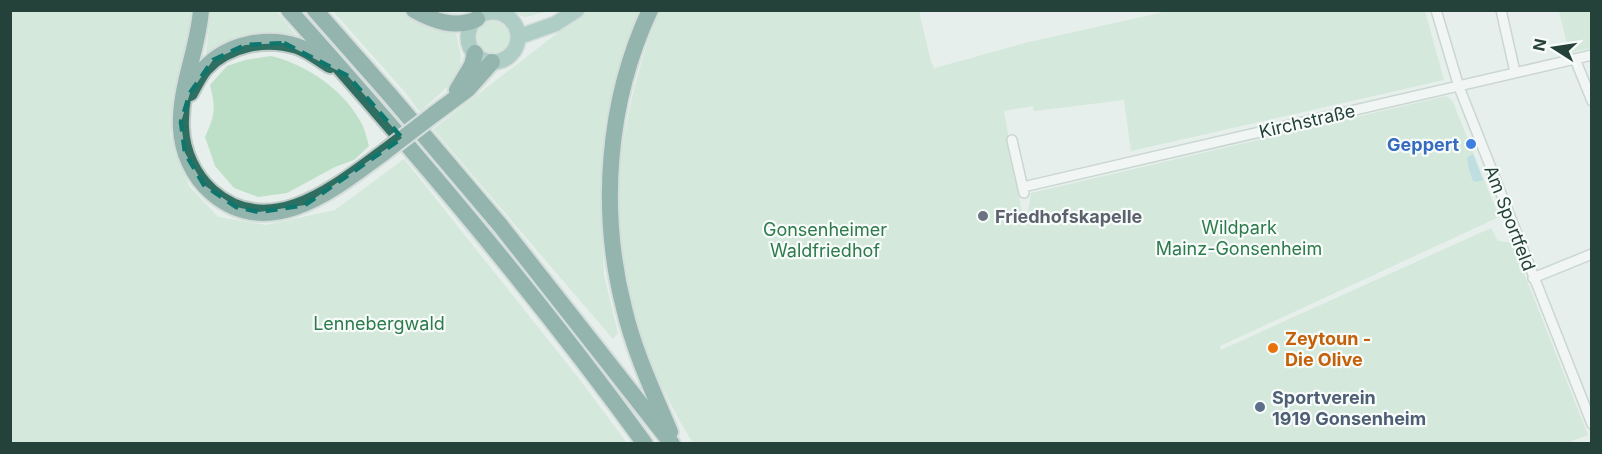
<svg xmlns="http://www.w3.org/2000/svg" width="1602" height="454" font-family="Inter,sans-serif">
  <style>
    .green { fill: #bfe0c8 }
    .water { fill: #8ec9d4 }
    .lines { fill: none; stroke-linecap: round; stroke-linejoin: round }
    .street-casing { stroke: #a8b8b2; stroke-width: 12 }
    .primary-casing { stroke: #c2cac8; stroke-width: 18 }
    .highway-casing { stroke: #c2cac8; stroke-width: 20 }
    .street { stroke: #fff; stroke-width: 9 }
    .primary { stroke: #6aa596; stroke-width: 15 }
    .highway { stroke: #2f6f62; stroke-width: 16 }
    .highway-bridge-casing { stroke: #c2cac8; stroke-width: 20; stroke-linecap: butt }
    .highway-bridge { stroke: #2f6f62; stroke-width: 16 }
    .marked { fill: none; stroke: #0f766e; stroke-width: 4.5; stroke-dasharray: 12 8; stroke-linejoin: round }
    .shop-dot { fill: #3f7fe0; stroke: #f7fbf9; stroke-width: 2 }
    .worship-dot { fill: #6b7280; stroke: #f7fbf9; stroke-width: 2 }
    .food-dot { fill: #e8710a; stroke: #f7fbf9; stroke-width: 2 }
    .service-dot { fill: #5c6f8a; stroke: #f7fbf9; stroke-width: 2 }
    .labels { text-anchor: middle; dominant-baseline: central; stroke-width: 4.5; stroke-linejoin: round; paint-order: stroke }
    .street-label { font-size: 18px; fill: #24423a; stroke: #f7fbf9 }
    .shop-label { font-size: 18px; font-weight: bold; fill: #366cbe; stroke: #f7fbf9; text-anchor: end }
    .worship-label { font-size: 18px; font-weight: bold; fill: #5b616d; stroke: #f7fbf9; text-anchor: start }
    .park-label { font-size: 18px; fill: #2d7a4b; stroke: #f7fbf9 }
    .food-label { font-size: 18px; font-weight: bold; fill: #c56008; stroke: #f7fbf9; text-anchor: start }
    .service-label { font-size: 18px; font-weight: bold; fill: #4e5e75; stroke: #f7fbf9; text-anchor: start }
  </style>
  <rect width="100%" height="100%" fill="#e6efeb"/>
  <!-- green -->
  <path class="green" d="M10 11H193L170 135 189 186 218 217 266 225 335 210 404 159 580 380 627 443H11Z
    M211 11H276L299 39 205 60Z
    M333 11H401L433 26 456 34 461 57 460 68 447 87 420 112 405 92Z
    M509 11H550L525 17Z
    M586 11H640L619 66 605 125 600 189 604 275 618 333 613 339 433 129Z
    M659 11H919L931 62 936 71 935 68 1025 43 1168 11H1425L1444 80 1131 151 1124 100 1034 111 1033 106 1004 111 1025 229 1031 193 1446 96 1452 100 1499 217 1220 346 1221 350 1491 228 1498 241 1512 243 1588 435 1564 444 693 443C657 385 630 321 621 252 620 240 617 228 617 216 618 145 634 76 659 11Z
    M1559 11H1591V48L1569 53Z
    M477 37a16 16 0 1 1 32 0a16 16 0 1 1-32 0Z
    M271 56C308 65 344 90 362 124 365 130 367 139 369 146L354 160 335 167 287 193 258 197 234 188 215 166 205 137C215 115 216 109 210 85L227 66 245 60Z"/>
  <!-- water -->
  <path class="water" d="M1473 154 1483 180 1477 182 1473 181 1469 170 1467 158Z"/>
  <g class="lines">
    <!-- street casing -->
    <g class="street-casing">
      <path id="street" d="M1436 10 1459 87 1592 424
        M1501 10 1515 72
        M1575 59 1592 101
        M1012 140 1024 193
        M1023 187 1592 55
        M1533 278 1592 254"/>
    </g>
    <!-- primary casing -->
    <g class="primary-casing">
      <path id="primary" d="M468 37a25 25 0 1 1 50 0a25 25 0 1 1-50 0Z
        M518 37 555 24 577 10"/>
    </g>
    <!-- highway casing -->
    <g class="highway-casing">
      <path id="highway" d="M201 10C198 50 179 88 181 128 182 152 193 176 211 192 270 244 337 187 386 151
        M289 10C414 150 535 292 645 444
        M315 10 389 94 500 225 672 444
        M414 10C434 21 455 29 477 19
        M650 10C607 102 599 211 624 308 634 351 653 391 670 432
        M457 90 472 65 475 53
        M190 93C195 84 199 75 205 68 227 44 266 36 297 46 309 50 320 59 330 65
        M433 115 468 89 492 62"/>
    </g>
    <!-- street -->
    <use href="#street" class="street"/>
    <!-- primary -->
    <use href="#primary" class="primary"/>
    <!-- highway -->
    <use href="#highway" class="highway"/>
    <!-- highway-bridge casing -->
    <g class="highway-bridge-casing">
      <path id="highway-bridge" d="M386 151 433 115"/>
    </g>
    <!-- highway-bridge -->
    <use href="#highway-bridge" class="highway-bridge"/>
  </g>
  <!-- marked area -->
  <path d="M0 0H1602V454H0ZM284 43 348 76 402 138 305 205 259 212 236 207 204 185 185 153 181 122 190 93 213 60 245 45Z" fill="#e6efeb" fill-opacity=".55" fill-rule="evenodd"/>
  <path class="marked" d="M284 43 348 76 402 138 305 205 259 212 236 207 204 185 185 153 181 122 190 93 213 60 245 45Z"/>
  <!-- markers -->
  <circle class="shop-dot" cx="1471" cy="144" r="6"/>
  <circle class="worship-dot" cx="983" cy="216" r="6"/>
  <circle class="food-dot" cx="1273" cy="348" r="6"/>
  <circle class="service-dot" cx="1260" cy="407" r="6"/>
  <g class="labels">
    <!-- street labels -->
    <g class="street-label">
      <text transform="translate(1307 121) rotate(-13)">Kirchstraße</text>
      <text transform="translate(1510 218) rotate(69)">Am Sportfeld</text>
    </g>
    <!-- shop labels -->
    <g class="shop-label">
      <text x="1459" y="144">Geppert</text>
    </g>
    <!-- worship labels -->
    <g class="worship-label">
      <text x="995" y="216">Friedhofskapelle</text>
    </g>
    <!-- park labels -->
    <g class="park-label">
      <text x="1239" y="227">Wildpark<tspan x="1239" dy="21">Mainz-Gonsenheim</tspan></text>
      <text x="825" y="229">Gonsenheimer<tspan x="825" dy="21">Waldfriedhof</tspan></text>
      <text x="379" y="323">Lennebergwald</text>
    </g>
    <!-- food labels -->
    <g class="food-label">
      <text x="1285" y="338">Zeytoun -<tspan x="1285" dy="21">Die Olive</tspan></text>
    </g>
    <!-- service labels -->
    <g class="service-label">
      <text x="1272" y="397">Sportverein<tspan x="1272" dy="21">1919 Gonsenheim</tspan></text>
    </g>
  </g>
  <!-- border -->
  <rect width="1602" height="454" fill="none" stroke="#24423a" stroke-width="24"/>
  <!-- north arrow -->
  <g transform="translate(1554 48) rotate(282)" stroke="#f7fbf9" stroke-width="4.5" paint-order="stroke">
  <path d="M0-4.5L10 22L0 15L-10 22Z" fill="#24423a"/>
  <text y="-9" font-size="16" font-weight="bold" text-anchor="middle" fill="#24423a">N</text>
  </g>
</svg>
